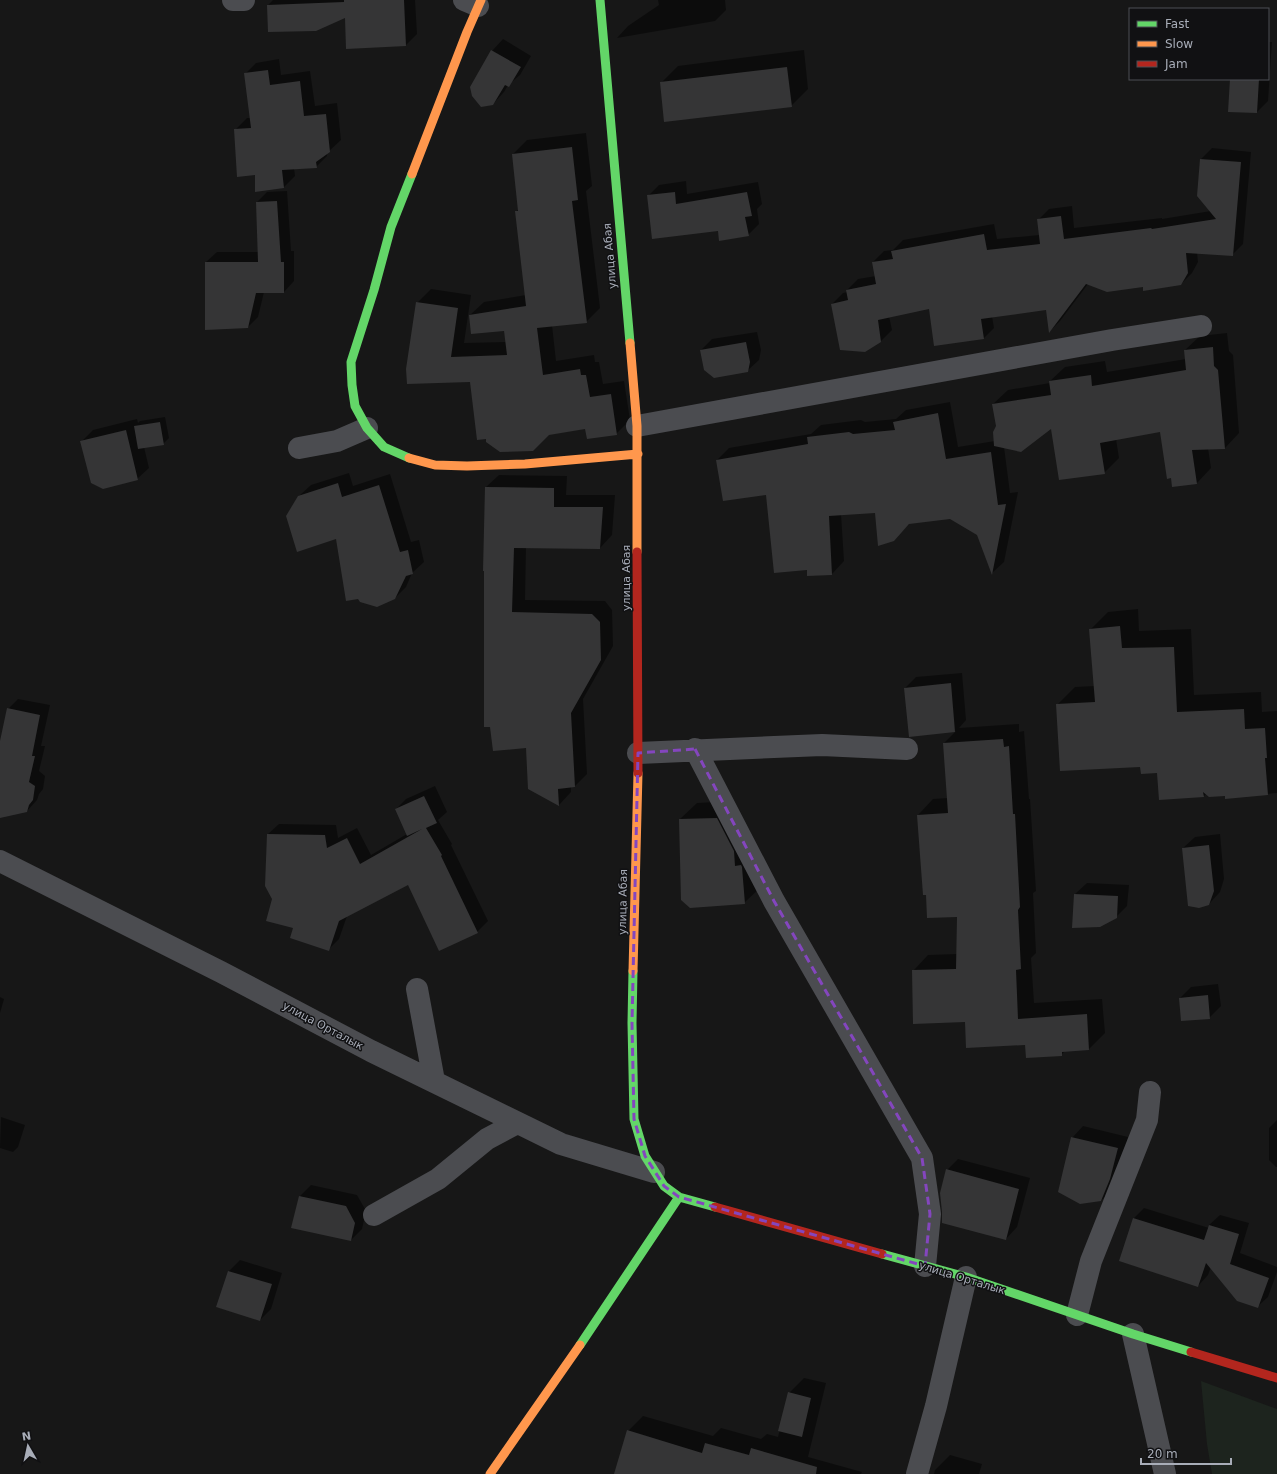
<svg xmlns="http://www.w3.org/2000/svg" width="1277" height="1474" font-family="'DejaVu Sans',sans-serif">
  <style>
    .green { fill: #1d241e }
    .shadow { fill: #0007 }
    .building { fill: #353536 }
    .lines { fill: none; stroke-linecap: round; stroke-linejoin: round }
    .street { stroke: #4b4c50; stroke-width: 22 }
    .fast { stroke: #63d668; stroke-width: 9 }
    .slow { stroke: #ff974d; stroke-width: 9 }
    .jam { stroke: #b3261e; stroke-width: 9 }
    .marked { fill: none; stroke: #8446be; stroke-width: 3; stroke-dasharray: 8 5; stroke-linejoin: round }
    .labels { text-anchor: middle; dominant-baseline: central; stroke-width: 3; stroke-linejoin: round; paint-order: stroke }
    .street-label { font-size: 11px; fill: #a8adb8; stroke: #111113 }
  </style>
  <rect width="100%" height="100%" fill="#171717"/>
  <!-- green -->
  <path class="green" d="M1201 1381 1277 1409V1474H1212L1207 1444Z"/>
  <!-- shadow -->
  <path class="shadow" d="M273 0H415L417 34 406 45 346 17 268 5Z
    M658 0H725L726 10 715 21 617 38 628 26 659 5Z
    M503 39 531 56 520 75 508 85 504 92 493 104 492 51Z
    M1268 42H1272L1268 101 1257 112 1231 79H1268Z
    M804 50 808 89 791 106 661 83 678 66Z
    M279 59 281 75 310 71 315 106 337 103 341 140 327 153V156L316 167 294 168 295 176 284 187 256 174 236 129 247 118H251L245 74 256 63Z
    M586 133 592 186 586 191 600 308 586 322 552 325 556 361 594 355 595 362H599L603 384 624 381 630 420 616 434 586 428 471 381 408 383 417 303 431 289 471 295 464 343 506 342 504 330 470 315 484 302 526 295 516 212 519 209 513 154 527 140Z
    M1212 148 1251 152 1243 244 1232 255 1197 252 1198 262 1192 273 1181 284 1143 285 1088 284 1060 321 1050 331 1047 308 992 316 994 328 983 339 929 308 889 316 892 330 881 341 832 304 843 293 848 292 847 290 858 279 876 276 873 262 884 251 893 250 903 240 994 224 997 239 1040 235 1039 219 1049 209 1072 206 1074 228 1162 218V219L1211 211 1201 159Z
    M686 181 687 194 758 182 762 204 757 209 759 224 748 235 718 230 648 196 659 185Z
    M287 191 291 251H294V281L284 292H264L258 317 248 327 206 262 217 252H259L257 202 267 192Z
    M757 332 761 350 759 360 747 371 701 350 712 339Z
    M1227 333 1229 351 1233 355 1239 433 1225 448H1208L1211 468 1197 483 1172 477 1161 431 1116 439 1119 458 1104 473 1052 427 1004 447 1010 493 1018 492 1004 562 992 573 978 534 950 518 910 523 893 540 876 512 841 514 844 561 832 574 808 569 767 494 717 460 729 448 811 434 821 425 861 420 865 422 896 419 906 410 950 402 958 447 995 441 997 427 993 404 1008 390 1050 383V381L1065 367 1105 361 1107 372 1186 359 1185 350 1200 336Z
    M165 417 169 438 163 444 144 447 149 468 137 479 82 441 93 430 137 419 138 423 140 421Z
    M349 473 353 486 390 474 411 542 419 540 424 562 412 573 406 587 395 598 337 538 299 496 311 485Z
    M499 475 567 476 566 495H615L612 535 600 548 526 547 525 600 605 601 612 610 613 646 583 699 587 774 575 786 571 787V792L559 805 529 788 527 747 486 487Z
    M1138 609 1139 631 1191 629 1194 695 1261 692 1262 712 1277 711V793L1226 797V795L1207 793 1204 796 1158 772 1141 766 1057 705 1075 687 1095 686 1091 629 1108 612Z
    M962 673 966 720 959 728 1019 724V732L1024 731 1029 799H1030L1036 891 1033 893 1036 953 1031 958 1034 1003 1102 999 1105 1033 1089 1049 1065 1051 1061 1055 1026 1044 966 1021 913 971 928 955 957 954 958 915 918 815 933 799 948 798 944 743 956 731 910 736 905 688 916 677Z
    M18 699 50 705 41 746H45L39 771 45 776 43 789 39 794 37 800 27 811 0 815V746L8 709Z
    M435 786 447 812 438 820 452 844 451 845 488 921 477 932 408 884 347 916 339 939 329 949 294 928 273 899 268 834 279 824 336 825 338 838 357 828 371 855 407 834 396 809 406 799Z
    M734 801 761 887 744 903 680 819 697 803Z
    M1220 834 1224 879 1220 892 1209 904 1183 848 1195 837Z
    M1087 883 1129 885 1127 906 1116 917 1075 894Z
    M1218 984 1221 1006 1209 1018 1180 998 1191 987Z
    M0 997 4 999 0 1013Z
    M1 1117 25 1125 18 1147 13 1152 0 1148Z
    M1277 1120V1167H1276L1269 1160V1128Z
    M1083 1126 1128 1137 1121 1167 1112 1189 1101 1201 1072 1138Z
    M958 1159 1030 1178 1017 1227 1006 1239 947 1170Z
    M311 1185 357 1195 366 1211 362 1229 351 1240 300 1196Z
    M1144 1208 1209 1228V1225L1220 1215 1249 1223 1240 1253 1277 1267V1272L1268 1297 1257 1307 1211 1267 1208 1275 1198 1286 1120 1261 1134 1218Z
    M240 1260 282 1273 271 1309 260 1320 217 1307 229 1271Z
    M804 1378 826 1383 808 1457 862 1472 861 1474H615L628 1431 643 1416 713 1436 721 1428 761 1439 767 1434 778 1437 789 1393Z
    M950 1455 982 1464 979 1474H934L935 1470Z"/>
  <!-- building -->
  <path class="building" d="M344 0H404L406 46 346 49 345 18 316 31 268 32 267 5 344 2Z
    M491 50 521 67 509 87 505 85 493 105 481 107 472 96 470 87Z
    M787 67 792 107 664 122 660 82Z
    M268 70 270 85 300 81 304 116 326 114 330 152 316 162 317 168 282 170 284 188 255 192V175L237 177 234 129 251 128 244 73Z
    M1230 79H1259L1257 113 1228 112Z
    M572 147 578 200 572 201 587 323 537 328 543 375 580 369 581 375H586L590 397 611 394 617 435 587 439 585 429 549 435 533 451 500 452 486 442V439L477 440 470 382 407 384 406 369 416 302 458 308 451 357 507 355 504 331 471 334 469 315 526 306 515 211H518L512 154Z
    M1200 159 1241 162 1233 256 1186 253 1188 273 1181 285 1143 291V287L1107 292 1086 284 1049 333 1046 310 981 319 984 339 934 346 929 309 878 320 881 342 865 352 840 350 831 304 848 300 846 290 876 284 872 262 893 259 891 251 984 234 987 250 1040 244 1037 219 1061 216 1064 239 1151 228 1152 229 1216 219 1197 196Z
    M675 192 676 204 747 192 752 216 745 217 749 236 719 241 718 231 652 239 647 195Z
    M277 201 281 262H284V293H256L248 328 205 330V262H258L256 202Z
    M746 342 750 362 748 372 714 378 704 370 700 350Z
    M1213 347 1214 366 1218 370 1225 449 1192 450 1197 484 1172 487 1171 478 1167 479 1160 432 1100 443 1105 474 1059 480 1051 429 1021 452 994 446 993 432 996 426 992 404 1051 395 1049 381 1091 375 1092 386 1186 370 1184 350Z
    M938 413 946 459 991 452 998 505 1006 504 992 575 977 535 950 519 909 524 894 541 878 546 875 513 829 516 832 575 807 576V570L774 573 766 495 723 501 716 460 808 444 807 437 849 432 853 434 895 430 893 422Z
    M160 422 164 445 138 449 134 426Z
    M126 430 138 480 103 489 91 483 80 441Z
    M338 483 342 497 379 485 400 552 408 550 413 574 406 576 395 599 377 607 360 602 358 599 346 601 336 539 297 552 286 516 298 496Z
    M485 487 554 488V507H603L600 549 514 548 512 612 592 614 600 622 601 660 571 713 575 787 558 789 559 806 528 789 526 748 493 751 490 727H484V571H483Z
    M1120 626 1122 648 1174 647 1177 712 1244 709 1245 729 1265 728 1267 758H1265L1268 795 1225 799V796L1209 797 1203 792 1204 797 1159 800 1157 773 1141 774 1140 767 1060 771 1056 704 1095 702 1089 629Z
    M951 683 955 732 909 737 904 688Z
    M7 708 40 715 32 756H35L29 782 35 786 33 800 29 805 27 812 0 818V741Z
    M1003 739 1004 747 1009 746 1013 814H1015L1020 907 1018 910 1021 969 1016 970 1018 1019 1087 1014 1089 1050 1062 1052V1056L1026 1058 1025 1045 966 1048 965 1022 913 1024 912 970 956 969 957 917 927 918 926 895H923L917 815 948 813 943 743Z
    M424 796 437 823 426 828 442 855 441 856 478 933 439 951 408 885 339 921 329 951 290 938 293 928 266 921 272 899 265 886 267 834 325 835 327 848 347 838 360 864 422 829 407 836 395 809Z
    M717 818 734 851 735 866 741 865 742 867 745 904 690 908 681 900 679 819Z
    M1209 845 1214 891 1209 905 1199 908 1188 906 1182 848Z
    M1074 894 1118 896 1117 918 1100 927 1072 928Z
    M1208 995 1210 1019 1181 1021 1179 998Z
    M1071 1137 1118 1148 1110 1179 1101 1201 1080 1204 1058 1192Z
    M946 1169 1019 1189 1006 1240 942 1223V1212L940 1193Z
    M299 1196 346 1206 355 1223 351 1241 291 1228Z
    M1133 1218 1204 1240 1209 1225 1239 1234 1230 1264 1269 1278 1258 1308 1237 1301 1206 1263 1198 1287 1119 1261Z
    M228 1271 272 1284 260 1321 216 1307Z
    M788 1392 811 1398 802 1437 778 1431Z
    M627 1430 702 1453 705 1443 749 1455 751 1448 817 1467 816 1474H614Z"/>
  <g class="lines">
    <!-- street -->
    <path class="street" d="M233 0H244
      M464 0 478 6
      M637 426 1112 340 1201 326
      M299 448 337 441 367 428
      M695 749 774 901 922 1158 930 1214 925 1266
      M638 753 822 745 907 749
      M0 861 221 972 371 1051 561 1144 654 1172
      M417 989 434 1081
      M374 1215 438 1179 487 1139 517 1123
      M1077 1315 1091 1261 1147 1120 1150 1092
      M1133 1334 1165 1474
      M917 1474 936 1406 966 1277"/>
    <!-- fast -->
    <path class="fast" d="M600 0 630 343
      M409 458 384 447 367 428 355 406 352 385 351 362 374 290 391 227 412 174
      M633 971 632 1023 634 1119 645 1156 664 1186 679 1197 715 1207
      M882 1254 966 1277 1133 1334 1191 1352
      M580 1345 679 1197"/>
    <!-- slow -->
    <path class="slow" d="M412 174 467 32 481 0
      M630 343 637 426V552
      M409 458 435 465 467 466 525 464 638 454
      M633 971 638 773
      M490 1474 580 1345"/>
    <!-- jam -->
    <path class="jam" d="M637 552 638 773
      M715 1207 882 1254
      M1191 1352 1277 1378"/>
  </g>
  <!-- marked area -->
  <path class="marked" d="M695 749 774 901 922 1158 930 1214 925 1266 679 1197 664 1186 645 1156 634 1119 632 1023 638 753Z"/>
  <g class="labels">
    <!-- street labels -->
    <g class="street-label">
      <text transform="translate(610 256) rotate(-95)">улица Абая</text>
      <text transform="translate(626 578) rotate(-90)">улица Абая</text>
      <text transform="translate(623 902) rotate(-89)">улица Абая</text>
      <text transform="translate(323 1026) rotate(28)">улица Орталык</text>
      <text transform="translate(962 1278) rotate(17)">улица Орталык</text>
    </g>
  </g>
  <!-- legend -->
  <rect x="1129" y="8" width="140" height="72" fill="#111113" stroke="#4d4f55"/>
  <rect x="1137" y="21" width="20" height="6" fill="#63d668" stroke="#4d4f55"/>
  <text x="1165" y="28" font-size="12" fill="#a8adb8">Fast</text>
  <rect x="1137" y="41" width="20" height="6" fill="#ff974d" stroke="#4d4f55"/>
  <text x="1165" y="48" font-size="12" fill="#a8adb8">Slow</text>
  <rect x="1137" y="61" width="20" height="6" fill="#b3261e" stroke="#4d4f55"/>
  <text x="1165" y="68" font-size="12" fill="#a8adb8">Jam</text>
  <!-- north arrow -->
  <g transform="translate(28 1446) rotate(351)" stroke="#111113" stroke-width="3" paint-order="stroke">
  <path d="M0-3L7 15L0 10L-7 15Z" fill="#a8adb8"/>
  <text y="-6" font-size="11" font-weight="bold" text-anchor="middle" fill="#a8adb8">N</text>
  </g>
  <!-- scale -->
  <path d="M1141 1458v6h90v-6" fill="none" stroke="#a8adb8" stroke-width="2"/>
  <text x="1147" y="1458" font-size="12" fill="#a8adb8" stroke="#111113" stroke-width="3" paint-order="stroke">20 m</text>
</svg>
